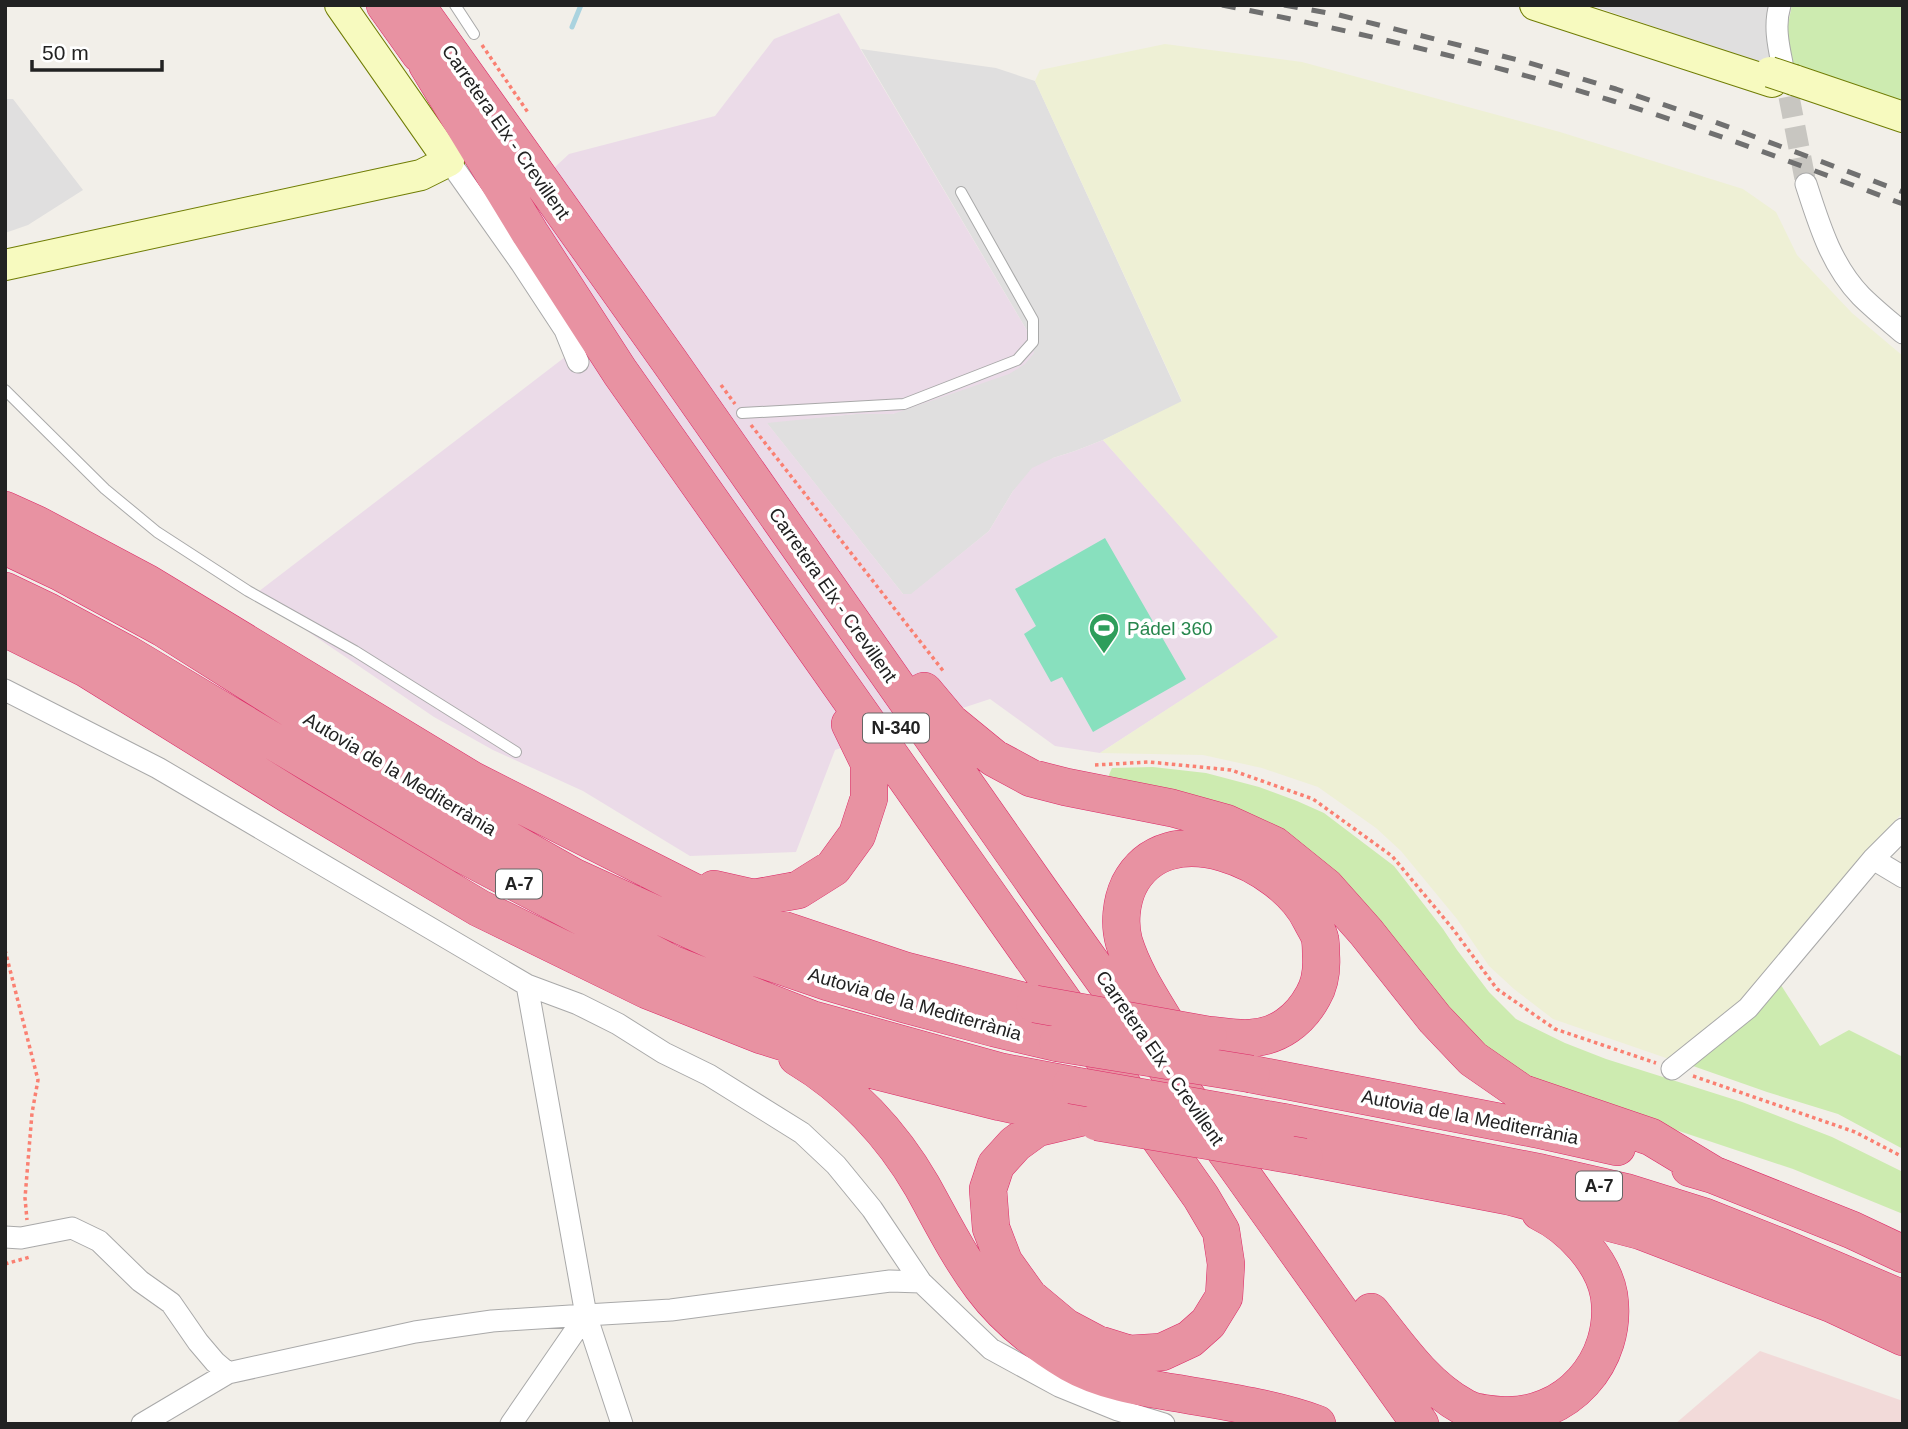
<svg xmlns="http://www.w3.org/2000/svg" width="1908" height="1429" font-family="Helvetica,sans-serif">
  <style>
    .residential { fill: #e0dfdf }
    .commercial { fill: #f2dad9 }
    .industrial { fill: #ebdbe8 }
    .farmland { fill: #eef0d5 }
    .grass { fill: #cdebb0 }
    .pitch { fill: #88e0be }
    .lines { fill: none; stroke-linecap: round; stroke-linejoin: round }
    .stream { stroke: #aad3df; stroke-width: 5 }
    .street-tunnel { stroke: #c8c6c1; stroke-width: 21; stroke-dasharray: 21 10; stroke-linecap: butt }
    .lane-casing { stroke: #a9a9a9; stroke-width: 12 }
    .street-casing { stroke: #a9a9a9; stroke-width: 23 }
    .secondary-casing { stroke: #707d05; stroke-width: 32 }
    .highway-casing { stroke: #dc2a67; stroke-width: 38 }
    .path { stroke: #fa8072; stroke-width: 3.5; stroke-dasharray: 3.5 3.5; stroke-linecap: butt }
    .lane { stroke: #fff; stroke-width: 10 }
    .street { stroke: #fff; stroke-width: 21 }
    .secondary { stroke: #f7fabf; stroke-width: 30 }
    .highway { stroke: #e892a2; stroke-width: 37 }
    .rail { stroke: #707070; stroke-width: 5; stroke-dasharray: 14 14; stroke-linecap: butt }
    .secondary-bridge-casing { stroke: #707d05; stroke-width: 32; stroke-linecap: butt }
    .highway-bridge-casing { stroke: #dc2a67; stroke-width: 38; stroke-linecap: butt }
    .secondary-bridge { stroke: #f7fabf; stroke-width: 30 }
    .highway-bridge { stroke: #e892a2; stroke-width: 37 }
    .labels { text-anchor: middle; dominant-baseline: central; stroke-width: 7; stroke-linejoin: round; paint-order: stroke }
    .shield { fill: #fff; stroke: #646464; stroke-width: 2 }
    .shield-label { font-size: 18px; font-weight: bold; fill: #222 }
    .street-label { font-size: 19px; fill: #222; stroke: #fff }
    .leisure-label { font-size: 19px; fill: #27864d; stroke: #fff; text-anchor: start }
  </style>
  <rect width="100%" height="100%" fill="#f2efe9"/>
  <!-- residential -->
  <path class="residential" d="M1590 5H1792L1787 29 1793 74Z
    M861 49 996 68 1035 81 1182 402 1103 440 1075 451 1053 458 1013 491 989 531 912 594H903L766 422 856 414H893L1029 334Z
    M5 99H13L83 190 28 225 5 233Z"/>
  <!-- commercial -->
  <path class="commercial" d="M1760 1351 1903 1401V1424H1675Z"/>
  <!-- industrial -->
  <path class="industrial" d="M839 13 1029 334 1034 353 1025 364 1009 374 893 414H856L767 423 903 594H911L989 531 1013 491 1032 468 1053 458 1075 451 1103 440 1279 637 1100 753 1055 746 990 699 835 750 796 852 690 856 583 791 493 750 434 717 254 595 582 344 503 215 569 154 715 116 774 39Z"/>
  <!-- farmland -->
  <path class="farmland" d="M1165 44 1302 62 1560 132 1743 189 1776 212 1797 255 1852 313 1903 356V812L1833 889 1740 1002 1669 1059 1553 1019 1514 989 1489 966 1457 919 1401 851 1376 828 1318 787 1262 768 1203 755 1100 753 1278 637 1103 440 1182 401 1035 81 1040 70Z"/>
  <!-- grass -->
  <path class="grass" d="M1792 5H1903V111L1793 74 1787 29Z
    M1153 767 1206 773 1259 787 1297 801 1324 813 1394 866 1443 929 1457 950 1489 992 1516 1019 1565 1043 1606 1059 1742 1102 1832 1137 1903 1172V1214L1793 1169 1583 1099 1539 1081 1505 1061 1472 1036 1389 936 1108 777 1112 768Z
    M1779 982 1820 1046 1849 1030 1903 1057V1149L1838 1114 1767 1092 1693 1066 1746 1020Z"/>
  <!-- pitch -->
  <path class="pitch" d="M1105 538 1186 679 1093 732 1062 677 1051 682 1024 634 1036 626 1015 589Z"/>
  <g class="lines">
    <!-- stream -->
    <path class="stream" d="M572 27 581 5"/>
    <!-- street-tunnel -->
    <path class="street-tunnel" d="M1783 66 1806 184"/>
    <!-- lane casing -->
    <g class="lane-casing">
      <path id="lane" d="M455 5 474 34
        M5 390 105 489 157 532 248 591 355 651 516 752
        M742 413 904 404 1017 360 1033 342V320L961 192"/>
    </g>
    <!-- street casing -->
    <g class="street-casing">
      <path id="street" d="M1780 5C1774 24 1778 44 1782 63
        M449 161 521 263 565 330 578 362
        M1806 184C1819 224 1831 265 1861 296 1874 309 1889 321 1903 333
        M5 690 158 768 527 985 586 1315 492 1321 415 1332 228 1373 215 1362 198 1342 171 1303 140 1281 99 1241 72 1228 21 1238 5 1237
        M1873 859 1903 877
        M527 985 578 1004 618 1024 664 1053 709 1075 802 1133 836 1165 872 1209 921 1282
        M1672 1069 1748 1008 1873 859 1903 829
        M586 1315 671 1310 890 1281 921 1282 991 1349 1059 1386 1118 1410 1164 1424
        M586 1315 622 1424
        M142 1424 228 1373
        M511 1424 586 1315"/>
    </g>
    <!-- secondary casing -->
    <g class="secondary-casing">
      <path id="secondary" d="M1535 5 1772 82
        M1794 80 1903 117
        M5 265 421 175 449 161 340 5"/>
    </g>
    <!-- highway casing -->
    <g class="highway-casing">
      <path id="highway" d="M385 5 420 54
        M416 5 670 362 1038 888 1420 1424
        M427 64 530 233 620 372 1201 1197 1221 1231 1226 1264 1224 1297 1208 1323 1190 1339 1162 1352 1129 1354 1097 1344 1065 1327 1029 1297 1004 1262 991 1228 988 1189 996 1165 1015 1144 1037 1128 1079 1118
        M5 510 36 524 147 583 472 780 739 915 906 971 1035 1004
        M5 546 60 572 163 628 423 792 574 877 734 950 828 982 904 1004 994 1028 1058 1043
        M5 591 49 612 129 655 462 854 672 964 811 1019 1002 1072 1071 1085
        M5 628 87 669 293 797 479 908 647 990 761 1035 877 1071 1000 1102 1072 1117
        M924 691 950 722 994 758 1031 778 1066 787 1172 808 1226 823 1274 845 1326 887 1366 932 1435 1019 1473 1059 1522 1093 1651 1137 1714 1175
        M714 889 754 898 798 890 833 868 857 835 869 798V763L850 724
        M1165 1022C1150 997 1133 971 1124 942 1119 924 1121 902 1129 885 1167 811 1283 862 1311 920 1314 926 1319 933 1320 939 1321 944 1321 950 1321 955 1322 969 1320 984 1313 996 1300 1020 1278 1037 1250 1038 1236 1039 1222 1036 1208 1035
        M797 1057C849 1088 892 1134 922 1186 941 1220 958 1255 982 1287 1005 1318 1037 1343 1070 1363 1103 1382 1145 1388 1182 1394 1227 1402 1273 1408 1317 1424
        M1251 1074 1536 1129 1617 1147
        M1282 1122 1542 1173 1625 1192 1705 1217 1781 1247 1903 1299
        M1304 1157 1508 1196 1641 1231 1832 1304 1903 1337
        M1690 1168 1714 1175 1852 1230 1903 1254
        M1371 1312C1398 1346 1425 1386 1464 1407 1474 1413 1488 1414 1500 1415 1566 1420 1619 1361 1609 1295 1603 1261 1571 1227 1540 1212"/>
    </g>
    <!-- path -->
    <path class="path" d="M482 45 529 114
      M721 385 735 404
      M751 425 944 672
      M1095 765 1149 762 1231 770 1313 799 1392 856 1453 929 1497 989 1555 1029 1656 1063
      M5 950 38 1080 32 1113 25 1198 27 1220
      M1693 1076 1855 1132 1903 1157
      M5 1264 30 1257"/>
    <!-- lane -->
    <use href="#lane" class="lane"/>
    <!-- street -->
    <use href="#street" class="street"/>
    <!-- secondary -->
    <use href="#secondary" class="secondary"/>
    <!-- highway -->
    <use href="#highway" class="highway"/>
    <!-- rail -->
    <path class="rail" d="M1222 5C1354 31 1485 62 1613 101 1711 131 1807 168 1903 204
      M1284 5 1339 15 1526 62 1616 89 1707 119 1903 192"/>
    <!-- secondary-bridge casing -->
    <g class="secondary-bridge-casing">
      <path id="secondary-bridge" d="M1770 72 1794 80"/>
    </g>
    <!-- highway-bridge casing -->
    <g class="highway-bridge-casing">
      <path id="highway-bridge" d="M1035 1004 1208 1035
        M1058 1043 1251 1074
        M1071 1085 1282 1122
        M1097 1122 1304 1157"/>
    </g>
    <!-- secondary-bridge -->
    <use href="#secondary-bridge" class="secondary-bridge"/>
    <!-- highway-bridge -->
    <use href="#highway-bridge" class="highway-bridge"/>
  </g>
  <!-- icons -->
  <defs>
    <g id="stadium-pin" transform="scale(1.575)"><path d="M0 17L-7.5 6A9.5 9.5 0 1 1 7.5 6Z" fill="#2e9e5b" stroke="#fff"/><path d="M0-5a6.5 5 0 1 0 0 10a6.5 5 0 1 0 0-10ZM-3.5-1.8h7v3.6h-7Z" fill="#fff"/></g>
  </defs>
  <g fill-rule="evenodd">
    <use href="#stadium-pin" x="1104" y="628"/>
  </g>
  <g class="labels">
    <!-- shield labels -->
    <g class="shield">
      <rect x="863" y="713.5" width="66" height="29" rx="5"/>
      <rect x="496" y="869.5" width="46" height="29" rx="5"/>
      <rect x="1576" y="1171.5" width="46" height="29" rx="5"/>
    </g>
    <g class="shield-label">
      <text x="896" y="728">N-340</text>
      <text x="519" y="884">A-7</text>
      <text x="1599" y="1186">A-7</text>
    </g>
    <!-- street labels -->
    <g class="street-label">
      <text transform="translate(506 132) rotate(55)">Carretera Elx - Crevillent</text>
      <text transform="translate(833 595) rotate(55)">Carretera Elx - Crevillent</text>
      <text transform="translate(400 774) rotate(31)">Autovia de la Mediterrània</text>
      <text transform="translate(915 1004) rotate(16)">Autovia de la Mediterrània</text>
      <text transform="translate(1160 1058) rotate(55)">Carretera Elx - Crevillent</text>
      <text transform="translate(1470 1117) rotate(11)">Autovia de la Mediterrània</text>
    </g>
    <!-- leisure labels -->
    <g class="leisure-label">
      <text x="1127" y="628">Pádel 360</text>
    </g>
  </g>
  <!-- border -->
  <rect width="1908" height="1429" fill="none" stroke="#222222" stroke-width="14"/>
  <!-- scale -->
  <path d="M32 60v10h130v-10" fill="none" stroke="#222222" stroke-width="3.5"/>
  <text x="42" y="60" font-size="21" fill="#222222" stroke="#ffffff" stroke-width="5" paint-order="stroke">50 m</text>
</svg>
